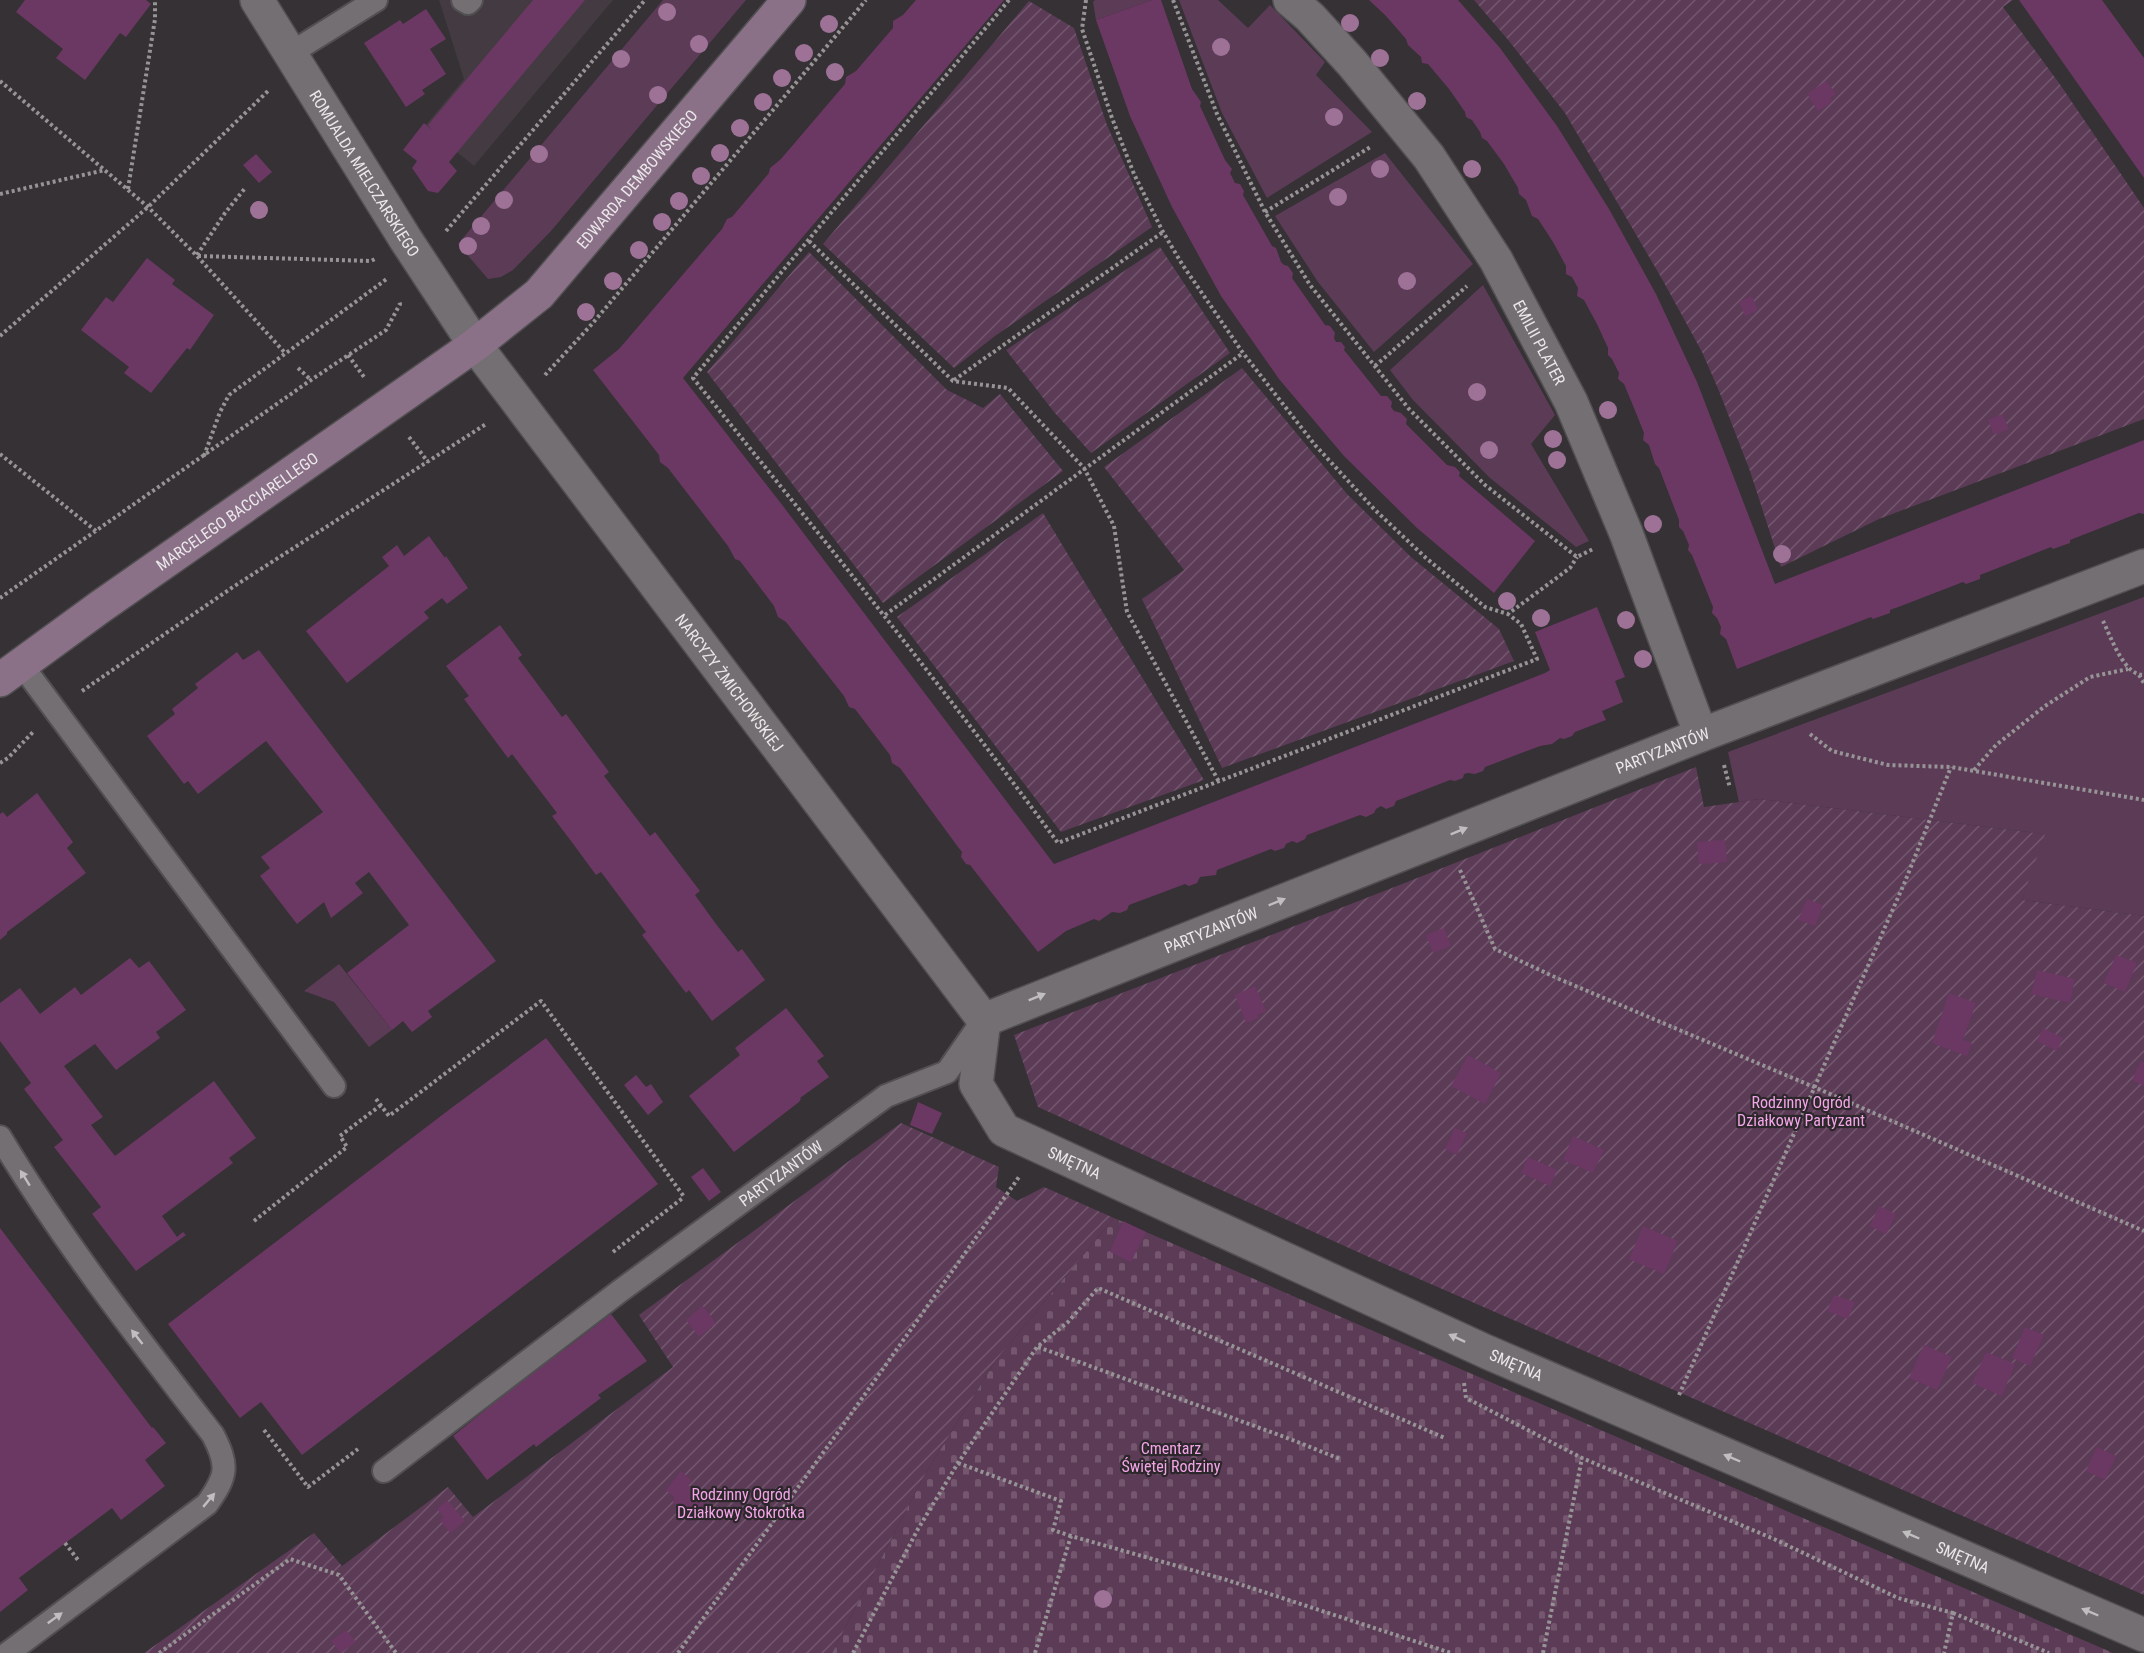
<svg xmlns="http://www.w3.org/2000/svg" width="2144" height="1653" font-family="'Roboto Condensed',sans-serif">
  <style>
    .built { fill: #433b41 }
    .green { fill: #5c3b57 }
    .cemetery { fill: url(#cemetery-stones) }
    .garden { fill: url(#garden-furrows) }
    .building { fill: #6b3864 }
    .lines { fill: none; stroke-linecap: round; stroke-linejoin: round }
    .lane-casing { stroke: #524f52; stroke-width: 26 }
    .street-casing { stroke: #524f52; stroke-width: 36 }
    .secondary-casing { stroke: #524f52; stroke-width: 36 }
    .path { stroke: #979496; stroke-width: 4; stroke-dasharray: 3 3; stroke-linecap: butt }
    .lane { stroke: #736f72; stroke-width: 22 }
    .street { stroke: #736f72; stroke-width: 33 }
    .secondary { stroke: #8b7188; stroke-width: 33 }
    .tree { fill: #9e7197 }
    .oneway { fill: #c1bec0 }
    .labels { text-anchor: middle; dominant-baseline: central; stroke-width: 4.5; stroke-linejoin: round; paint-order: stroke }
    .street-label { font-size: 16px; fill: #ebe8ea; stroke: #2b272a }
    .park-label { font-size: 16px; fill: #f4a5e8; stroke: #2b272a }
  </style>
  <defs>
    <pattern id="cemetery-stones" width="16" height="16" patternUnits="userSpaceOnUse" patternTransform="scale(1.5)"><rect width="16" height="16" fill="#5c3b57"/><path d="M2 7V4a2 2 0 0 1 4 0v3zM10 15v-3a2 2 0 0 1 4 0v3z" fill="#74576f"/></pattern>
    <pattern id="garden-furrows" width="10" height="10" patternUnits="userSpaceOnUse" patternTransform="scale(1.5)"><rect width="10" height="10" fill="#5c3b57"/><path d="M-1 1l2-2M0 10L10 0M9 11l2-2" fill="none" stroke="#74576f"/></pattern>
  </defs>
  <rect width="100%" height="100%" fill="#353134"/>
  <!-- built -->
  <path class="built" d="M439 0H613L474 166 425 126 464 79Z"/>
  <!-- green -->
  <path class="green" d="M663 0H746L551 231 513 270 501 277 488 279 458 244Z
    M1095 0H1152L1096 20 1093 2Z
    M1179 0H1218L1248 28 1270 5 1325 62 1316 75 1372 132 1267 198 1222 113Z
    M1385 153 1473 264 1374 352 1318 282 1275 216Z
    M1483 285 1555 415 1531 444 1589 541 1576 547 1490 478 1413 400 1390 370Z
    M2144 597V916L2022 900 2044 834 1760 799 1739 802 1728 752Z
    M339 964 392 1030 369 1047 334 1002 304 991Z"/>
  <!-- cemetery -->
  <path class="cemetery" d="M1114 1218 2113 1653H832L924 1476 996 1360Z"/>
  <!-- garden -->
  <path class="garden" d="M1474 0H2013L2003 7 2059 83 2144 208V419L1879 519 1781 567 1750 471 1719 391 1702 352 1662 279 1565 113 1509 41Z
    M1029 1 1074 28 1107 125 1152 227 995 336 954 368 823 244Z
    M1160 247 1230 353 1091 453 1054 412 1006 350Z
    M809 252 947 390 983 408 1000 394 1063 471 883 603 707 372Z
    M1242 368 1347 494 1411 557 1499 629 1514 661 1222 768 1142 599 1184 570 1104 467Z
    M1043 513 1204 780 1061 832 897 617Z
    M1696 767 1704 807 1760 799 2045 834 2022 900 2144 916V1595L1371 1258 1038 1107 1014 1035 1397 886Z
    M901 1123 999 1167 996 1187 1017 1201 1044 1187 1114 1218 996 1360 924 1476 832 1653H144L314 1533 342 1566 448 1487 473 1517 673 1367 639 1315Z"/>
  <!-- building -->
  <path class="building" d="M25 0H146L151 4 126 37 120 33 85 80 56 58 63 49 16 12Z
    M533 0H585L449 162 457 171 438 193 428 191 412 168 417 161 403 150 424 123 432 130 428 125Z
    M916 0H1004L683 378 783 506 1054 864 1545 673 1550 670 1535 632 1597 607 1625 677 1615 681 1623 702 1602 711 1606 720 1575 732 1572 736 1564 739 1560 738 1552 744 1540 746 1485 767 1483 771 1475 774 1468 773 1464 774 1463 778 1455 781 1450 780 1396 801 1394 806 1386 809 1381 806 1376 809 1374 813 1366 817 1360 815 1307 835 1305 839 1297 843 1292 841 1286 844 1284 848 1275 851 1271 849 1217 870 1216 875 1200 877 1197 883 1189 886 1185 884 1129 905 1127 910 1120 913 1112 912 1099 921 1094 919 1066 931 1038 952 970 865 966 864 961 857 962 852 958 847 900 768 892 763 890 755 855 709 849 707 844 696 786 622 778 617 774 606 740 561 735 559 728 546 668 468 660 462 659 455 593 370 619 349 722 229 727 219 732 217 769 173 770 168 781 159 845 84 846 77 856 71 893 28V21L903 15Z
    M1152 0H1161L1192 89 1201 102 1200 106 1225 160 1232 169 1230 173 1235 183 1240 184 1244 191 1243 195 1272 246 1276 248 1281 262 1284 265 1288 266 1293 273 1292 278 1325 325 1330 326 1335 333 1334 338 1336 342H1341L1345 347 1344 350 1381 396H1387L1392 402 1391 407 1394 411 1401 413 1407 419 1406 424 1447 465 1455 467 1460 472 1459 476 1535 541 1494 593 1417 528 1344 456 1279 379 1221 296 1172 207 1130 116 1096 20Z
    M1369 0H1458L1500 48 1557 126 1609 209 1656 294 1697 382 1775 584 2144 440V514L2139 513 2070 540V543L2053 549 2051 547 1980 575V579L1966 584 1963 582 1901 606 1890 610V613L1873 619 1871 617 1737 669 1726 639 1720 634 1721 627 1717 618 1712 613 1713 607 1692 555 1688 550 1689 545 1683 531 1679 527V520L1659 468 1655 464 1649 445 1643 440 1644 433 1634 408 1624 384 1618 379 1619 373 1612 359 1608 355V348L1597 324 1584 300 1577 296 1578 288 1572 277 1566 274V266L1553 242 1538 219 1532 216 1526 200 1519 194 1518 188 1504 164 1487 141 1482 138 1480 132 1472 120 1466 117 1465 112 1449 89 1428 64 1422 63 1421 57 1408 45 1406 39 1386 16Z
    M2019 0H2102L2144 58V178Z
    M426 9 446 39 430 49 446 74 422 90 425 94 406 107 364 43 400 20 403 24Z
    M1826 81 1836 94 1830 98 1832 102 1818 111 1807 94Z
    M256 154 272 172 259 183 243 165Z
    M147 258 175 280 172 284 214 315 190 350 187 348 151 393 124 373 129 367 81 330 106 297 113 302Z
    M1752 296 1758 310 1745 316 1739 302Z
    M2002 414 2009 429 1994 435 1988 420Z
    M429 536 445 558 446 556 468 588 447 604 442 598 424 612 429 618 347 683 306 631 389 566 382 557 397 545 404 556Z
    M500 625 522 655 518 658 562 717 566 714 609 772 604 776 650 836 655 832 700 891 695 895 716 924 738 952 742 949 765 980 712 1021 689 990 686 993 642 935 646 932 601 872 596 875 574 845 552 816 557 813 512 754 508 758 464 699 469 696 446 666Z
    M259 650 496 961 428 1011 432 1017 412 1032 403 1021 392 1030 347 973 409 925 369 872 355 883 363 893 331 918 324 902 297 924 260 876 270 868 261 857 323 812 266 741 198 794 188 781 184 784 147 736 175 714 172 709 198 688 195 684 237 652 243 660Z
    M37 793 73 842 67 848 86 873 7 932V934L0 940V814L3 812 7 817Z
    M1725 840 1727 862 1699 864 1697 842Z
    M1807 899 1823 905 1815 926 1798 920Z
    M1444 928 1451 946 1433 953 1426 935Z
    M2116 955 2137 963 2125 992 2104 983Z
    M130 958 139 968 149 961 186 1010 156 1032 160 1038 116 1070 95 1044 64 1066 103 1117 91 1125 115 1156 214 1081 256 1138 229 1158 233 1163 162 1216 177 1237 183 1232 186 1235 136 1271 92 1214 101 1207 54 1147 63 1140 24 1089 31 1083 0 1041V1003L20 988 40 1014 75 987 81 995Z
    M2037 970 2075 979 2070 1003 2031 994Z
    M1255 986 1266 1011 1257 1015 1258 1018 1246 1023 1235 995Z
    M1949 993 1976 1003 1963 1040 1972 1043 1967 1056 1932 1043Z
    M786 1008 824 1056 817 1061 829 1077 800 1098 801 1099 799 1102 734 1152 689 1096 740 1055 735 1048Z
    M2043 1028 2063 1038 2057 1051 2037 1041Z
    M546 1038 658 1184 302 1455 261 1402 240 1418 168 1324 450 1109Z
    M1468 1055 1501 1073 1485 1104 1451 1086Z
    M2141 1061 2144 1063V1086L2132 1080Z
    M636 1075 646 1087 651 1084 663 1102 648 1115 624 1085Z
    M918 1102 942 1113 932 1134 910 1125Z
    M1455 1128 1467 1133 1457 1155 1445 1149Z
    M1573 1136 1604 1150 1593 1173 1563 1160Z
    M1528 1157 1557 1170 1550 1186 1521 1173Z
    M703 1168 721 1192 709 1201 691 1177Z
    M1879 1206 1896 1214 1886 1234 1870 1226Z
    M1123 1221 1146 1232 1131 1262 1110 1252Z
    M1643 1226 1678 1241 1664 1274 1629 1259Z
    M0 1228 152 1428 153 1427 166 1443 145 1460 165 1486 121 1520 112 1508 19 1578 28 1590 0 1612Z
    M1834 1295 1855 1302 1848 1319 1827 1311Z
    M703 1306 716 1323 699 1337 686 1320Z
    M611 1314 647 1361 598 1395 601 1398 536 1447 534 1444 487 1480 453 1436 562 1348 564 1350Z
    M2025 1327 2044 1335 2030 1366 2012 1358Z
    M1924 1345 1952 1357 1937 1390 1909 1378Z
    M1986 1352 2015 1364 2002 1396 1972 1383Z
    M2097 1447 2116 1456 2105 1480 2086 1471Z
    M681 1471 692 1481 688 1485 706 1501 691 1517 672 1501 675 1498 666 1490Z
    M447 1500 465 1521 450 1533 440 1520 444 1517 437 1509Z
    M346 1630 356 1642 341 1653 331 1641Z"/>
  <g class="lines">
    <!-- lane casing -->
    <g class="lane-casing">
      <g id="lane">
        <path d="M463 0 468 3 471 0"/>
        <path d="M291 53 376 0"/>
        <path d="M21 664 334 1086"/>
        <path d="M0 1137C63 1242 138 1338 213 1435 229 1466 227 1476 207 1504L8 1653"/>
        <path id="s1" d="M384 1471 620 1291 886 1096 947 1072 981 1023"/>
      </g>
    </g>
    <!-- street casing -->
    <g class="street-casing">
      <g id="street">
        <path id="s2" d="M257 0 406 240 475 345 984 1020"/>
        <path id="s3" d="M1290 0 1310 17 1352 63 1429 157 1496 260 1571 402 1626 533 1701 735"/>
        <path id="s4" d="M984 1020 976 1084 1004 1130 1487 1352 2144 1635"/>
        <path id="s5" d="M984 1020 1701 735 2144 566"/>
      </g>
    </g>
    <!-- secondary casing -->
    <g class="secondary-casing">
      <g id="secondary">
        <path id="s6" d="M0 680 100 607 475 345 539 294 789 0"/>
      </g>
    </g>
    <!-- path -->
    <path class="path" d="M1009 0 693 378C817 531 941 684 1058 843L1537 659 1521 624 1508 614
      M1086 0 1082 29 1112 118 1134 174 1163 232 1182 264 1243 353 1315 445 1374 509 1426 558 1485 607 1508 614 1570 568 1577 557
      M1173 0 1217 114 1265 212 1310 285 1409 409 1485 485 1577 557 1593 549
      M0 81 148 207 197 256 286 354
      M128 189 155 19V0
      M0 194 105 170
      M1265 212 1372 146
      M446 231 645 0
      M809 241 953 381 1008 388 1084 468 1114 526 1127 612 1219 782
      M197 255 225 213 246 187
      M198 256 371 261 375 259
      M0 336 148 207 269 90
      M348 355 364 377
      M1375 366 1467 286
      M298 368 311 380
      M545 375 592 324 866 0
      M954 380 1163 232
      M409 437 428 462
      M0 454 96 531
      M204 456 220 412 229 395 388 278
      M0 598 311 380 386 330 400 304 399 301
      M885 615 1243 353
      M2103 621C2111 637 2124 676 2144 675
      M2139 675 2144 683
      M82 691 233 587 486 424
      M1810 734 1832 751 1888 765 1951 767 2144 800
      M0 763 8 758 33 732
      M1724 765 1730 788
      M1974 770 1996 745 2045 706 2090 677 2128 669
      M1460 870 1495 949 1559 979 1814 1087 2144 1231
      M376 1099 389 1116 541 1001 685 1198
      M254 1221 347 1147 340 1136 381 1105
      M613 1252 684 1197
      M1038 1347 1290 1439 1340 1459
      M1464 1383 1466 1398 1582 1458 1774 1539 1898 1598 1953 1613 1944 1653
      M1679 1395 1904 884 1951 767
      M264 1430 308 1487 358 1449
      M958 1463 1061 1501 1053 1530 1071 1536
      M65 1543 78 1560
      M1953 1613 2049 1653
      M159 1653 290 1559 339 1575 396 1653
      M678 1653 841 1428 1019 1177
      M853 1653 918 1529 958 1463 1037 1347 1068 1322 1098 1288 1445 1438
      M1035 1653 1071 1536 1227 1580 1451 1653
      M1543 1653 1582 1458"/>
    <!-- lane -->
    <use href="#lane" class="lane"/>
    <!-- street -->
    <use href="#street" class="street"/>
    <!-- secondary -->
    <use href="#secondary" class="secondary"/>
  </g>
  <!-- trees -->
  <g class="tree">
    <circle cx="667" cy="12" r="9"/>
    <circle cx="1350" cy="23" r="9"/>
    <circle cx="829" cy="24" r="9"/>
    <circle cx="699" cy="44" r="9"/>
    <circle cx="1221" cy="47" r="9"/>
    <circle cx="804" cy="53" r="9"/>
    <circle cx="1380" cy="58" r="9"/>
    <circle cx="621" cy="59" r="9"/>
    <circle cx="835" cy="72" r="9"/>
    <circle cx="782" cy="78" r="9"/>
    <circle cx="658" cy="95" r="9"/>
    <circle cx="1417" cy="101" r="9"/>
    <circle cx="763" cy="102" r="9"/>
    <circle cx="1334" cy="117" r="9"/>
    <circle cx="740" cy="128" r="9"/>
    <circle cx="720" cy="153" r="9"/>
    <circle cx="539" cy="154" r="9"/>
    <circle cx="1380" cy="169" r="9"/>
    <circle cx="1472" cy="169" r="9"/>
    <circle cx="701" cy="176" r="9"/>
    <circle cx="1338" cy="197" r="9"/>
    <circle cx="504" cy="200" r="9"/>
    <circle cx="679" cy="201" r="9"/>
    <circle cx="259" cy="210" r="9"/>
    <circle cx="662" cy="222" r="9"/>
    <circle cx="481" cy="226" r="9"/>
    <circle cx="468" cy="246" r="9"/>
    <circle cx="639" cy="250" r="9"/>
    <circle cx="613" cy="281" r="9"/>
    <circle cx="1407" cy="281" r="9"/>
    <circle cx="586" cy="312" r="9"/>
    <circle cx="1477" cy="392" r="9"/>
    <circle cx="1608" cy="410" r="9"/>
    <circle cx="1553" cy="439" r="9"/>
    <circle cx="1489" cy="450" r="9"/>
    <circle cx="1557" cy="460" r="9"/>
    <circle cx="1653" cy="524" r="9"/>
    <circle cx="1782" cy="554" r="9"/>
    <circle cx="1507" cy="601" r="9"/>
    <circle cx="1541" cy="618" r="9"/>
    <circle cx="1626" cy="620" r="9"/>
    <circle cx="1643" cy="659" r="9"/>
    <circle cx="1103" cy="1599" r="9"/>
  </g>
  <!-- one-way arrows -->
  <defs><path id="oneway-solid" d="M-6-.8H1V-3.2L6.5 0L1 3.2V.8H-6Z" transform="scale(1.5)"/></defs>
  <g class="oneway">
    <use href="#oneway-solid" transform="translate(1459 831) rotate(-22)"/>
    <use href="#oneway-solid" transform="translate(1277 902) rotate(-22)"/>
    <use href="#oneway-solid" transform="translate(1037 997) rotate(-22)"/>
    <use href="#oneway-solid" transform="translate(25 1178) rotate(-122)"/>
    <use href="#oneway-solid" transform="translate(137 1337) rotate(-128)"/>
    <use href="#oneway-solid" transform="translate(1457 1338) rotate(-155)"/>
    <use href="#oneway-solid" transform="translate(1732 1458) rotate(-157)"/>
    <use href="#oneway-solid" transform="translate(209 1500) rotate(-50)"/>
    <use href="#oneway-solid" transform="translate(1911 1535) rotate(-157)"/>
    <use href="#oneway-solid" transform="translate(2090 1612) rotate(-157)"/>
    <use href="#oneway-solid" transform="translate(55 1618) rotate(-36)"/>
  </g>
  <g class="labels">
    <!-- street labels -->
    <g class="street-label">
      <text stroke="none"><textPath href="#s2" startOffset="204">ROMUALDA MIELCZARSKIEGO</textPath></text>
      <text stroke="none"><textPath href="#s6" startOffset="814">EDWARDA DEMBOWSKIEGO</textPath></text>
      <text stroke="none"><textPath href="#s3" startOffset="426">EMILII PLATER</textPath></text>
      <text stroke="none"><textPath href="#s6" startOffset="291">MARCELEGO BACCIARELLEGO</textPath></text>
      <text stroke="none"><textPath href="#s2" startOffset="831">NARCYZY ŻMICHOWSKIEJ</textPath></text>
      <text stroke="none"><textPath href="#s5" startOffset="730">PARTYZANTÓW</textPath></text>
      <text stroke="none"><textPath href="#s5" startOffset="244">PARTYZANTÓW</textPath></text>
      <text stroke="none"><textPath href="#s4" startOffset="196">SMĘTNA</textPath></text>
      <text stroke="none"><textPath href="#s1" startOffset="496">PARTYZANTÓW</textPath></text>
      <text stroke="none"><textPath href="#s4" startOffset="682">SMĘTNA</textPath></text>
      <text stroke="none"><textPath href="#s4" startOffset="1168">SMĘTNA</textPath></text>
    </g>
    <!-- park labels -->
    <g class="park-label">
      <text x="1801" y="1102">Rodzinny Ogród<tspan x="1801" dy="18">Działkowy Partyzant</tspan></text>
      <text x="1171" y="1448">Cmentarz<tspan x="1171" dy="18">Świętej Rodziny</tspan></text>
      <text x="741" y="1494">Rodzinny Ogród<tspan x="741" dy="18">Działkowy Stokrotka</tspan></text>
    </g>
  </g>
</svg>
